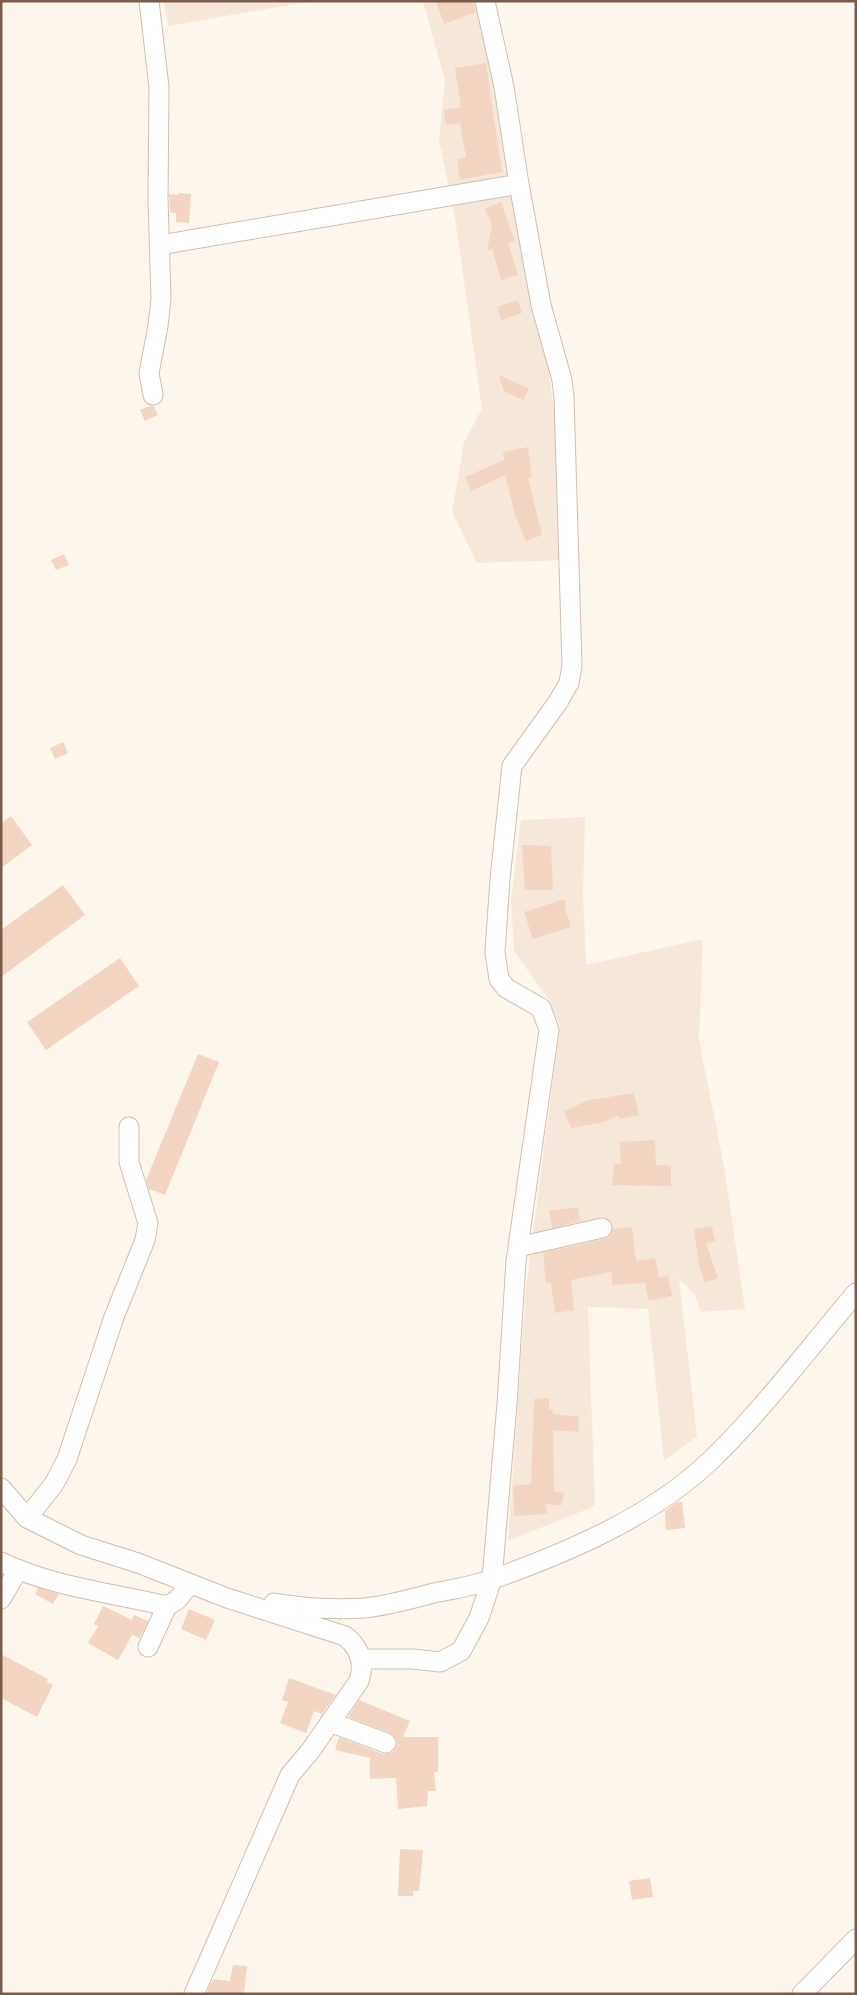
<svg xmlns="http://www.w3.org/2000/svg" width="857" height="1995" font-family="Quicksand,sans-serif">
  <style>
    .residential { fill: #f5e8da }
    .building { fill: #f3d5c3 }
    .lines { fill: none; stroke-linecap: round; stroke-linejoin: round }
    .minor-casing { stroke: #d1beb0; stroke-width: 21 }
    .minor { stroke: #fff; stroke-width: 19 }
  </style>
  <rect width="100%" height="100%" fill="#fdf6ec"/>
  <!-- residential -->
  <path class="residential" d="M164 1H313L168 26Z
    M423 1H482L546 352 558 438 564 560 477 563 452 512 464 442 482 409 455 218 439 140 445 81Z
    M585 817 583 894 586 965 703 939 699 1040 724 1166 745 1309 701 1312 694 1293 679 1279 697 1436 664 1461 648 1309 588 1307 595 1506 508 1541 526 1288 560 1026 547 997 514 951 511 899 521 820Z"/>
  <!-- building -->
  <path class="building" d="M436 1H473L476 12 444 24Z
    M486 63 502 172 460 180 457 159 466 157 460 123 446 125 444 110 461 107 455 68Z
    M178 193 191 194 189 223 176 222V213L170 212 169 194 178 195Z
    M501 202 515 241 508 243 518 275 501 280 492 249 487 251 492 225 485 209Z
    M518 300 522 313 501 320 497 307Z
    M499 375 529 389 523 400 504 391Z
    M150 406H154L158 415 145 421 140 410Z
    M528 447 532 477 528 478 542 535 526 541 515 515 505 475 471 491 465 477 504 460 503 452Z
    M64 554 69 565 56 570 51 560Z
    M63 742 68 753 55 759 50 748Z
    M11 816 32 845 1 868V823Z
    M522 845 551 846 553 890H525Z
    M63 885 85 915 1 977V930Z
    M565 899V908L571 927 533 939 524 912Z
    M120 958 139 986 46 1050 27 1022Z
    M198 1054 219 1062 165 1195 149 1189 146 1180Z
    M634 1093 639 1115 619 1119V1115L604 1122 571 1128 564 1111 589 1100Z
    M655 1140 656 1165 671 1166V1186L612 1185 614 1164H621L620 1142Z
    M578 1207 580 1221 552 1228 549 1211Z
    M712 1226 715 1242 706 1243 718 1278 705 1283 699 1266 694 1229Z
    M632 1227 636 1261 655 1258 659 1278 668 1275 672 1296 649 1301 645 1283 612 1285V1272L571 1280 574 1310 555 1313 551 1283H546L543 1253 604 1239 610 1236 613 1229Z
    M549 1398V1410H553V1414L579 1417 578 1432 553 1430 554 1491 564 1493 561 1506 546 1504 547 1514 514 1516 513 1486 531 1484 534 1399Z
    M677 1502H682L685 1528 666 1530 665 1511Z
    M38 1588 59 1594 53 1604 35 1594Z
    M103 1606 132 1620 134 1615 148 1621 140 1638 132 1635 118 1660 88 1643 98 1626 94 1624Z
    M189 1609 215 1620 206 1640 181 1629Z
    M1 1654 48 1679 47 1682 53 1685 37 1717 1 1698Z
    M289 1678 336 1695 322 1714 314 1711 306 1733 280 1723 288 1702 282 1700Z
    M359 1700 410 1721 403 1737H438V1772H434L436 1791H428L427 1806 398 1809 396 1778 370 1779V1758L335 1750 339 1737 383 1754 393 1752 396 1747 397 1741 390 1733 348 1717Z
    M400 1849 423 1850 419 1891H413V1896H398Z
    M650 1878 653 1897 632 1900 629 1881Z
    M233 1965 247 1966 244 1994H206L213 1979 230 1981Z"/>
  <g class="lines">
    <!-- minor casing -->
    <g class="minor-casing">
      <path id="minor" d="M149 1 159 87 158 199 161 299 158 326 149 373 153 395
        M160 245 519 184
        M518 1247 602 1228
        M1 1488 27 1518 81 1545 138 1563 227 1598 345 1636C360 1648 365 1663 359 1681L311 1750 290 1775 194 1994
        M27 1518 54 1484 67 1459 114 1317 145 1240 148 1223 129 1162V1127
        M1 1562C53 1587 112 1593 167 1606L177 1600 190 1584
        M1 1599 18 1570
        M274 1603C304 1608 334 1610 364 1608 387 1606 412 1599 434 1593 454 1589 474 1586 493 1579 569 1552 651 1517 710 1461 763 1410 808 1349 856 1293
        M148 1647 167 1606
        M361 1659H413L440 1662 461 1651 479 1618 492 1579 507 1404 516 1261 549 1030 541 1008 506 988 499 979 495 952 500 879 512 766 558 702 569 683 572 665 564 397 562 380 541 305 519 184 504 87 485 1
        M330 1722 386 1743
        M802 1994 856 1939"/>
    </g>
    <!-- minor -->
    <use href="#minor" class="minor"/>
  </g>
  <!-- border -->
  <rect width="857" height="1995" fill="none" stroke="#7a5c4d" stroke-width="5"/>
</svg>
